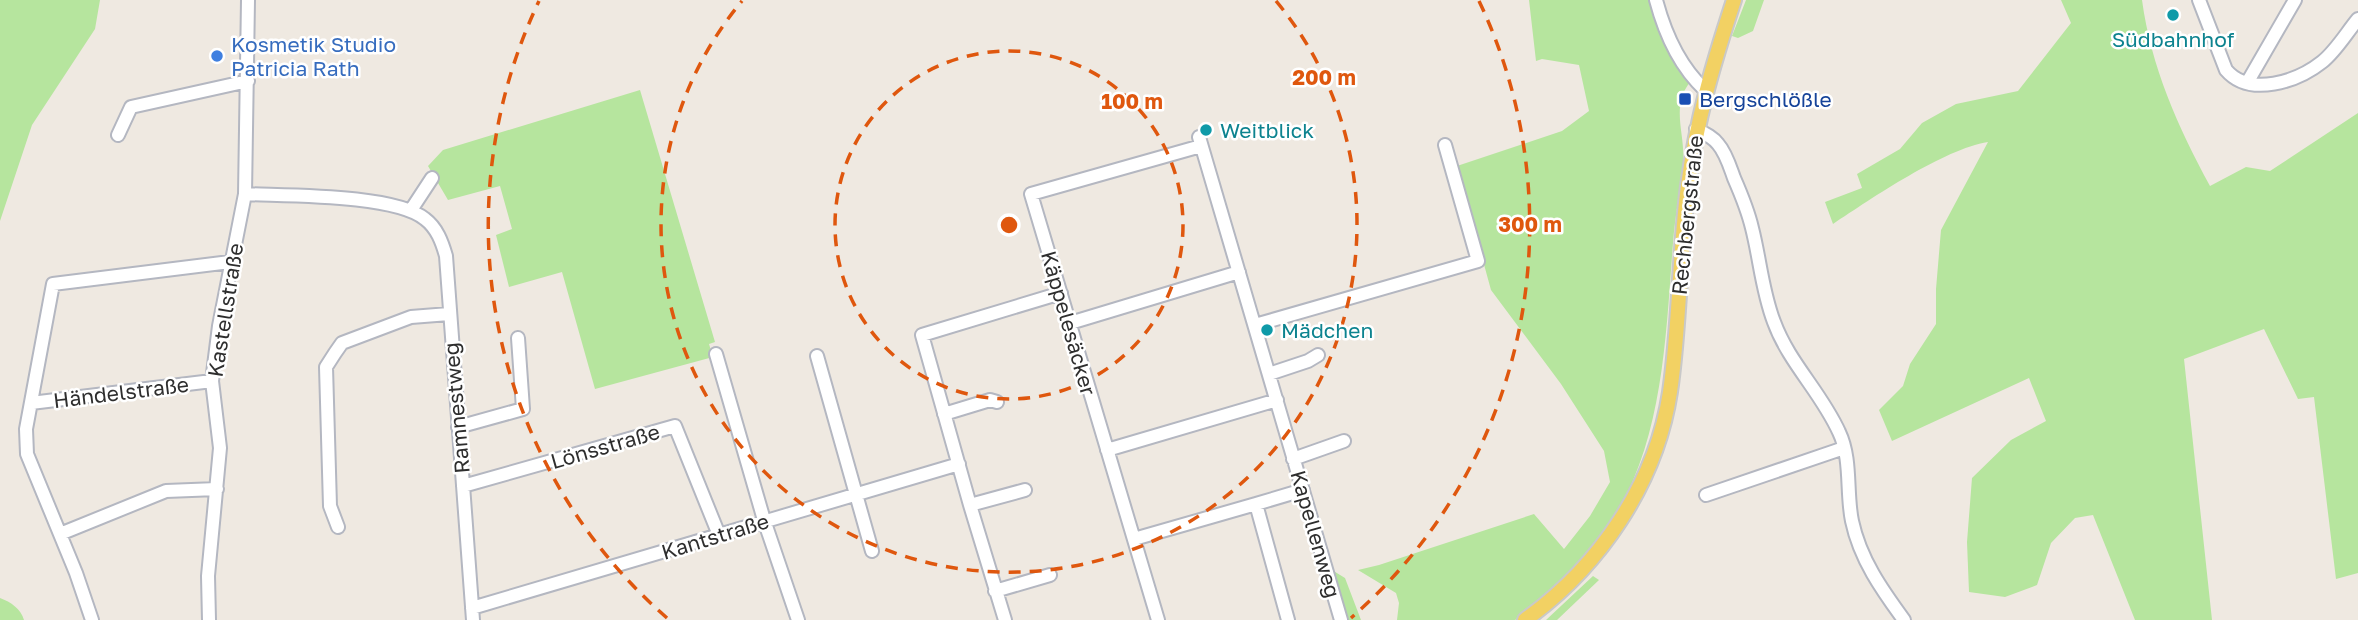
<svg xmlns="http://www.w3.org/2000/svg" width="2358" height="620" font-family="'Golos Text',sans-serif">
  <style>
    .green { fill: #b6e59e }
    .lines { fill: none; stroke-linecap: round; stroke-linejoin: round }
    .minor-casing { stroke: #b4b7c1; stroke-width: 16 }
    .major-casing { stroke: #c9c9c9; stroke-width: 18 }
    .minor { stroke: #fff; stroke-width: 12 }
    .major { stroke: #f2d163; stroke-width: 14 }
    .ring { fill: none; stroke: #df570e; stroke-width: 3.5; stroke-dasharray: 12 9 }
    .culture-dot { fill: #0f9aa8; stroke: #fff; stroke-width: 2.5 }
    .shop-dot { fill: #3f7fe0; stroke: #fff; stroke-width: 2.5 }
    .transit-dot { fill: #1a4fb4; stroke: #fff; stroke-width: 2.5 }
    .labels { text-anchor: middle; dominant-baseline: central; stroke-width: 5; stroke-linejoin: round; paint-order: stroke }
    .culture-label { font-size: 21px; fill: #0d838f; stroke: #fff; text-anchor: start }
    .shop-label { font-size: 21px; fill: #366cbe; stroke: #fff; text-anchor: start }
    .transit-label { font-size: 21px; fill: #164399; stroke: #fff; text-anchor: start }
    .street-label { font-size: 21px; fill: #2e2e2e; stroke: #fff }
    .centre { fill: #df570e; stroke: #fff; stroke-width: 3.5 }
    .ring-label { font-size: 21px; text-anchor: middle; font-weight: bold; fill: #df570e; stroke: #fff; stroke-width: 5; stroke-linejoin: round; paint-order: stroke }
  </style>
  <rect width="100%" height="100%" fill="#efe9e1"/>
  <!-- green -->
  <path class="green" d="M0 0H100L95 29 32 125 0 221Z
    M1529 0H1651L1690 82C1670 108 1686 134 1683 164 1680 190 1675 217 1673 243 1665 347 1663 457 1597 543 1576 570 1550 591 1524 614L1515 620H1397L1399 603 1396 593 1358 570 1379 565 1534 514 1564 549 1590 516 1610 482 1604 451 1561 384 1491 290 1457 166 1562 131 1589 111 1579 65 1542 59 1536 61Z
    M1746 0H1764L1753 31 1738 38 1732 36Z
    M2061 0H2142C2151 67 2178 127 2210 186L2246 167 2270 171 2358 113V573L2336 579 2314 397 2298 399 2264 329 2184 359 2212 620H2135L2093 515 2075 518 2051 543 2037 585 2005 597 1969 592 1967 542 1972 478 2011 440 2046 421 2029 378 1892 441 1879 410 1903 386 1910 364 1936 324V289L1941 230 1988 142C1944 149 1872 198 1833 224L1825 202 1862 188 1857 174 1900 149 1922 123 1956 104 2018 91 2071 23Z
    M640 90 715 342 709 344 713 357 595 389 562 272 509 287 496 235 512 229 500 186 448 200 428 166 443 150Z
    M1327 567 1345 578 1361 620H1344Z
    M1593 576 1599 580 1557 620H1546Z
    M0 598C11 602 21 609 24 620H0Z"/>
  <g class="lines">
    <!-- minor casing -->
    <g class="minor-casing">
      <path id="minor" d="M1656 0C1665 34 1679 66 1705 90
        M2199 0 2226 70C2250 98 2298 81 2322 62 2336 51 2347 32 2358 19
        M2247 83 2295 0
        M1696 129C1704 133 1713 137 1718 144 1726 153 1730 167 1734 178 1741 194 1748 211 1752 228 1760 259 1762 291 1774 322 1789 363 1821 392 1839 432 1852 459 1846 493 1852 521 1860 559 1882 590 1904 620
        M118 135 131 107 248 81
        M1199 137 1341 620
        M245 194C287 196 394 194 425 219 437 228 442 242 446 256L473 620
        M411 210 432 178
        M1070 323 1239 272
        M1255 325 1478 261 1445 145
        M716 354 764 520 798 620
        M817 356 872 551
        M1269 374 1308 361 1318 355
        M31 403 212 381
        M944 414 990 400 997 402
        M458 427 523 409 518 338
        M1107 450 1277 400
        M1293 459 1344 441
        M463 486 675 426 719 535
        M1706 495 1844 448
        M1256 504 1303 490
        M970 505 1025 490
        M338 527 330 506 326 367 335 353 342 343 411 317 449 314
        M60 534 166 491 217 489
        M1134 539 1256 504 1288 620
        M995 591 1050 575
        M472 608 959 464
        M92 620 76 573 27 454 26 429 53 284 230 262
        M209 620 208 576 220 448 212 381 219 326 245 194 248 0
        M1005 620 970 505 922 335 1061 293
        M1158 620 1031 194 1201 146"/>
    </g>
    <!-- major casing -->
    <g class="major-casing">
      <path id="major" d="M1525 620C1599 567 1656 484 1670 392 1680 324 1679 254 1688 186 1697 118 1713 64 1734 0"/>
    </g>
    <!-- minor -->
    <use href="#minor" class="minor"/>
    <!-- major -->
    <use href="#major" class="major"/>
  </g>
  <!-- distance rings -->
  <g class="ring">
    <circle cx="1009" cy="225" r="174"/>
    <path d="M1276 1A348 348 0 1 1 742 1"/>
    <path d="M667 618A521 521 0 0 1 539 1M1479 1A521 521 0 0 1 1351 618"/>
  </g>
  <!-- markers -->
  <g class="culture-dot">
    <circle cx="2173" cy="15" r="7"/>
    <circle cx="1206" cy="130" r="7"/>
    <circle cx="1267" cy="330" r="7"/>
  </g>
  <circle class="shop-dot" cx="217" cy="56" r="7"/>
  <rect class="transit-dot" x="1678" y="92" width="14" height="14" rx="3.5"/>
  <g class="labels">
    <!-- culture labels -->
    <g class="culture-label">
      <text x="2173" y="39" text-anchor="middle">Südbahnhof</text>
      <text x="1220" y="130">Weitblick</text>
      <text x="1281" y="330">Mädchen</text>
    </g>
    <!-- shop labels -->
    <g class="shop-label">
      <text x="231" y="44">Kosmetik Studio<tspan x="231" dy="24">Patricia Rath</tspan></text>
    </g>
    <!-- transit labels -->
    <g class="transit-label">
      <text x="1699" y="99">Bergschlößle</text>
    </g>
    <!-- street labels -->
    <g class="street-label">
      <text transform="translate(1687 215) rotate(-84)">Rechbergstraße</text>
      <text transform="translate(225 310) rotate(-81)">Kastellstraße</text>
      <text transform="translate(1069 323) rotate(74)">Käppelesäcker</text>
      <text transform="translate(121 392) rotate(-7)">Händelstraße</text>
      <text transform="translate(456 408) rotate(-95)">Ramnestweg</text>
      <text transform="translate(605 446) rotate(-16)">Lönsstraße</text>
      <text transform="translate(1316 534) rotate(74)">Kapellenweg</text>
      <text transform="translate(715 536) rotate(-17)">Kantstraße</text>
    </g>
  </g>
  <circle cx="1009" cy="225" r="10" class="centre"/>
  <g class="ring-label">
    <text x="1324" y="85">200 m</text>
    <text x="1132" y="109">100 m</text>
    <text x="1530" y="232">300 m</text>
  </g>
</svg>
